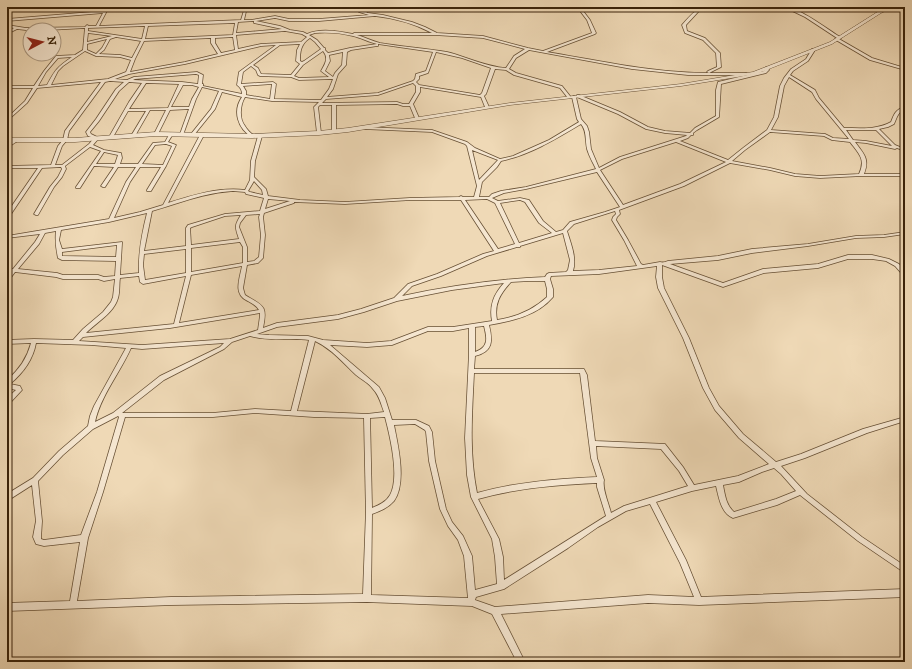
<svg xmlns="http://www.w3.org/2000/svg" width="912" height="669" font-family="'IM FELL DW Pica',serif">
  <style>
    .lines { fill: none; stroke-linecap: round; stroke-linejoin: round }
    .minor-casing { stroke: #675035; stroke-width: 1.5 }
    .tertiary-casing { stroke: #675035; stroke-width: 1 }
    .minor { fill: #f5e6d0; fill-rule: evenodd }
    .tertiary { fill: #f5e6d0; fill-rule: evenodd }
  </style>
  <rect width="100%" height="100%" fill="#efd9b6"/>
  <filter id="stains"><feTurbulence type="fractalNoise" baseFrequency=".005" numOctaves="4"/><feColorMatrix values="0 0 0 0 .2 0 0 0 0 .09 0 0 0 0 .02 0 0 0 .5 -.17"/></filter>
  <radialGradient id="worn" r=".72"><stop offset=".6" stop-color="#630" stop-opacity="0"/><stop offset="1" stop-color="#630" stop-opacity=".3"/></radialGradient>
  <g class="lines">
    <!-- minor casing -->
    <g class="minor-casing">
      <path id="minor" d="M107 7H109L99 26 241 20 245 7H247L244 20H251L275 16 289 19H319L369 15 359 12 353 7H356L368 13 383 15 412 22 425 27 437 33 483 36 528 48 543 51 592 33 587 20 577 7H580L590 20 596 33 595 34 547 52C601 61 654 73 709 73L707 72 708 71 717 67 716 53 703 40 685 33 682 25C692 14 696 7 711 7L699 11 686 25 687 31 705 38 720 53 721 67 709 73H746L748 74 746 75H688L632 69 529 50 516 58 509 69 516 73 562 86 570 96V98H568L560 88 514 75 506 70 495 69 486 94 484 96 489 107 488 108 485 107 481 97 420 87V92L413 104 419 118 418 119 415 118 410 106H403L397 104 336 105V131L334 132 332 131V105H320L318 107 321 133 319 134 317 133 314 107 319 102 272 101 245 97C240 105 239 119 245 126 247 130 251 133 254 136L252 137C238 129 232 111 242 97L222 92 215 109 194 135H193L191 134 211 109 219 91 202 87 196 99 183 135 180 134 189 109 170 110 158 134 156 135 154 134 166 110H150L135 136 133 137 131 136 146 111H128L113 137 110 138 109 137 129 102 142 83 129 82 119 91 99 121 90 132 91 134 99 138 93 145 104 150 121 153 122 158 120 164H138L153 143 165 142 170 133 173 134 168 142 176 145 166 166 151 191H147V190L161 167H140L130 182 114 218 140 212 163 205 200 135 202 134 204 135 168 203C193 195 218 187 245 190L250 180 251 161 258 136 260 135 262 136 255 161 254 177 266 189 268 196 300 200 345 202 410 198 459 197 461 196 463 197H474L477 186 467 146 465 144 432 132 365 129 363 128 365 127 432 130 467 142 475 148 500 159 513 156 549 140 579 122 577 119 572 97 574 96 576 97 581 119 587 126 589 132 591 149 599 168 620 157 686 136 687 135 665 133 646 129 618 114 577 97V95H579L620 112 648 127 665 131 690 133 695 128 716 116V90L718 82 764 71 766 67H768L769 70 766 73 721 84 719 117 697 130 693 133V135H691L688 138 680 141 728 160 743 148 767 130 774 117 780 86 784 78 791 69 806 59 812 49H813L815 50 808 61 793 71 790 75 815 90 819 98 844 128C860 128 877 130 891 122 894 114 896 109 905 107V109C898 112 897 117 894 124L888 127 879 129 895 145 905 149V151L897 148 895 149 866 143 855 142C864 154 870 159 864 174H905V176H861L820 178 795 176 770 170 730 163 684 186 619 210 620 214 617 217 616 220 628 240 641 264 643 265 660 262C663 263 665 262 668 261L718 256 752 249 808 244 856 236 884 235 905 232V234L884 237 856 238 808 246 752 253 718 260 670 264 723 283 763 269 818 264 848 255H872L889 259 899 264 905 271V276L903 275 895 266 886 261 872 259H848L818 268 764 273 723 287 662 265V277L664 288 689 338 709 388 719 406 743 434 776 462 801 454 863 429 905 417V421L867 433 805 458 781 466 807 494 862 537 905 566V573L858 541 800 495 777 505 733 518C721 513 719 498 716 486L692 491 656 502 686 560 701 597 905 589V597L699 605 648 603 501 614 525 662H517L492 614 472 606 367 602 171 605 7 611V603L70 601 80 542 44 546 36 544 33 537 36 521 32 485 7 501V494L33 478 59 451 88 426 90 416 94 406 126 348 92 345 36 343C33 360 23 373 10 384L20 386 22 390 9 404H7V398L16 390 7 388V380C19 370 27 358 31 343L7 344V340L34 339 73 340 83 329 103 312 111 302 113 297 115 279 104 281 98 279H63L56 277 15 272 9 280 7 281V276L10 272H7V268L13 269 35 242 40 234 7 238V236L109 219 126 182 136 167H118L105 187H103L101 186 114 167 94 166 80 188H76V187L101 151 90 147 65 166 66 169 62 177 54 187 38 215H36L34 214 50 187 58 177 62 169 61 167 42 168 9 217H7V213L38 168H7V166L51 165 58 146 63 140 65 131 101 82 37 88 27 103 7 121V118L25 101 33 88H7V86H34L44 71 56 56 75 55 83 50 85 28 48 30H26L17 29 7 34V32L14 28 7 27V25L26 28 85 27 87 25 89 26H96L103 13 7 21V19L104 11ZM375 16C394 18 415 24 432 33H354L353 34C338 31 320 28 307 34L303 32 290 30 280 26 256 21 275 18 289 21H319ZM254 21V23L282 29 236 33 238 22ZM235 23 233 35 145 39 148 26ZM145 26 142 39 88 31V28ZM285 31 302 34 307 37 301 42 261 44 238 49 236 35ZM88 33 112 36 87 42ZM315 33C328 32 341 33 353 36 361 38 369 42 377 44L350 48 328 53 325 50V48H324L317 40 309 35ZM357 35H436L483 38 525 49 514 56 506 68C486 67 467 57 447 52 425 48 402 47 380 43 372 41 364 37 357 35ZM116 37 141 41 132 58 120 55 99 54 104 50 110 39ZM233 37 235 50 221 53 215 43V38ZM211 38V43L218 54 185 62 130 72 135 59 144 41ZM310 38 315 42 321 49 304 61 302 62 300 61C300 51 301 44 310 38ZM107 39 102 48 96 54 87 50V44ZM300 44 297 50 296 61 300 64 291 75 261 74 258 68 253 65 280 45ZM378 44 433 52 426 71 416 74 415 79 413 81 378 93 327 97 333 89 338 74 346 65 347 52 351 50 377 46H378ZM276 45 239 72 237 85C240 87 242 90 242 94L203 86V84H202L203 75 197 72 134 77 127 80 115 79 129 74 185 64 261 46ZM85 51 96 56 120 57 131 60 126 72 108 79 51 85 58 71 63 66ZM323 51C329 58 325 64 321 71L329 77 299 78 294 76 303 65ZM343 52 342 65 335 73 333 77 325 71 330 61 329 55ZM436 52 462 58 491 68 482 93 480 95 419 85 416 82 419 79V76L428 73ZM72 57C57 67 55 70 47 85L38 86 46 72 58 58ZM251 66 256 70 258 75 260 76 291 77 299 80 333 79 329 89 321 100 274 99 276 84 273 82 241 84 243 72ZM196 74 199 75 198 84 182 82 133 80 135 79ZM789 77 812 92 816 99 849 139 833 138 825 134 771 130 778 117 784 86ZM110 81 124 82 116 89 96 119 86 132 88 136 94 138 89 144 62 165H55L62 146 67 140 69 131 105 82ZM146 83 179 84 168 108 129 109ZM413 83 416 86V92L409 104H403L397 102 322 103 326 99 378 95ZM271 84H272L270 99 246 95V91L243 86ZM183 85H192L199 87 192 99 189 107H171ZM581 124C587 131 585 140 587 149 589 156 593 163 596 169L526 187 501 191 492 194 489 197H479L482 182 497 167 501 161C530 155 556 139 581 124ZM846 130H876L892 146 866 141 853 140ZM770 132 824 136 832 140 850 142C859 154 866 159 859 174L820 176 795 174 770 168 732 161 745 150ZM676 142 726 162 680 184 623 205 600 170 622 159ZM166 144 172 146 163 165 142 164 155 145ZM472 150 498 160 479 180ZM104 152 118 155 115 164H96ZM597 172 620 207 605 212 570 222 563 230 556 232 543 221 529 200 520 198 498 201 492 198 504 193 526 189ZM254 181 262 190 263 195 250 192 248 191ZM233 191 245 192 246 194 264 198 260 211 225 214 188 225 186 228V246L144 251 152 211C180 203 203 193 233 191ZM268 199 290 201 265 209ZM487 199 495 203 515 244 498 249 465 200ZM410 200H461L494 251 483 254 437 274 408 284 394 298 361 309 338 315 277 323 263 328C268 305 263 306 245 295L243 288 247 265 258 263 263 258 265 235 263 217 264 213 294 203V202L345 204ZM520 200 525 202 539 223 552 233 519 243 500 203ZM615 211 616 214 613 217 612 220 624 240 637 266 599 270 573 271C577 258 571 244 567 231L574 224ZM147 213C142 233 138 252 139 273L120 275 122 243V242L62 249 59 240 61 230 109 222ZM260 214 259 217 261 235 259 257 254 261 247 262V247L239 227 240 223 246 215ZM241 215C234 226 235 227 239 239L191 245 190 228 192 227 225 216ZM56 231C55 240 56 249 58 258L62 260 116 261 115 276 104 277 98 275H63L57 273 18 269 39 244 45 233ZM563 233 570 260 568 270 566 272 549 273 547 274 545 277C497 279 449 286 402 296L412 286 441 276 487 256 517 247H520V246ZM240 242 243 247V263L191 272V248ZM117 245 116 257 62 256V252ZM186 249V273L145 280 143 265 144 254ZM242 266C240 278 233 293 246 300 251 303 256 305 259 310L179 323 191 275ZM657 266 656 277 658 288 683 338 703 388 715 410 739 438 769 464 738 476 694 485 683 467 665 444 595 441 587 375 584 369H474L475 356C493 352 493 341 489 325 512 321 537 316 553 297V289L550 279 551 276 599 274ZM139 276 140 282 143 284 186 276 174 324 86 333C97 322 114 313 118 298 120 292 119 284 120 278ZM528 281H545L547 289V297C533 310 516 317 497 320 494 304 500 294 511 282ZM504 283C494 294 489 305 492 321L453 327H428L391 341 367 343 323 340 308 336 269 335 257 334 277 327 338 319 364 312 397 301 452 290ZM260 313V316L258 330 230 339 142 345 79 341 83 337 170 328ZM484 326C487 338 489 347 475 352V327ZM469 328V355L465 438 467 475 471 497 492 539 495 557 497 584 475 590 472 556 463 536 452 522 446 509 435 461 432 432 429 426 416 420H392L385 398 379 387 330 345 367 347 392 345 428 331H453ZM250 336C269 342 290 337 309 340L291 411 255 409 213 413H122L164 380 224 349 232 342ZM315 341C332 349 343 363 356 375 362 380 369 383 373 389 379 395 381 404 384 412L367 414 297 411ZM224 343 220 347 160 376 113 413 95 422C101 395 120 373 131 348L142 349ZM474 373H580L591 458 597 477C556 479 516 482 477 493 469 452 472 414 474 373ZM255 413 314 417 364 418 366 512 363 594 171 597 77 601 88 538 103 492 125 417H213ZM118 416 119 417 97 492 81 535 44 540 41 539V537L42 521 38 481 63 455 93 429ZM385 417C390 436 400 477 390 495 386 502 379 505 372 508L370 418ZM415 424 425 430 426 432 429 461 440 509 448 526 458 540 464 556 468 598 371 595 372 514C380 511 388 508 394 501 407 483 398 445 394 425ZM596 446 661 449 679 471 688 486 624 506 611 513C609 504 602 489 604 480L597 458ZM774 468 781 474 796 491 776 499 734 512C726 505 725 495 723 485L739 482 762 472ZM597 483V487L606 516 504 580 503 557 499 539 478 499C517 488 557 485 597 483ZM650 504 680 563 694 597 648 595 495 607 475 600 476 597 504 589 568 548 598 527 626 511Z
        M172 7H175L173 9 172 8Z
        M784 7C799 7 827 29 840 37L841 38 839 39 872 58 905 68V70L870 60 836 40 835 39 837 38 805 17Z
        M886 7H905V9H886Z
        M16 139 19 140 7 148V145Z"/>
    </g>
    <!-- tertiary casing -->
    <g class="tertiary-casing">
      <path id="tertiary" d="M888 7H893L881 13 832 44 756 74 681 86 510 105 348 132 319 135 252 138 156 136 75 142H7V138H75L156 132 252 134 319 131 348 128 510 103 681 84 753 72 830 42 879 11Z"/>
    </g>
    <!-- minor -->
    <use href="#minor" class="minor"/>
    <!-- tertiary -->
    <use href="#tertiary" class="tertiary"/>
  </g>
  <!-- margin -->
  <rect width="912" height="669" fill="none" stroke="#efd9b6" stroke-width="24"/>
  <rect x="8" y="8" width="896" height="653" fill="none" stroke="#3a230a" stroke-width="2"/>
  <rect x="12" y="12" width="888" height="645" fill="none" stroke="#3a230a"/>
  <!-- north arrow -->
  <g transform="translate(42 42) rotate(83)"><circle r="19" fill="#f5e6d0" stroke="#aa9881"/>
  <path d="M0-3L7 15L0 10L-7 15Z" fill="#8f2418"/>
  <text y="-6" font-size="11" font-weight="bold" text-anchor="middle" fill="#3a230a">N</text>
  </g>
  <rect width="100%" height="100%" filter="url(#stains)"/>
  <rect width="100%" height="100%" fill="url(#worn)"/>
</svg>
